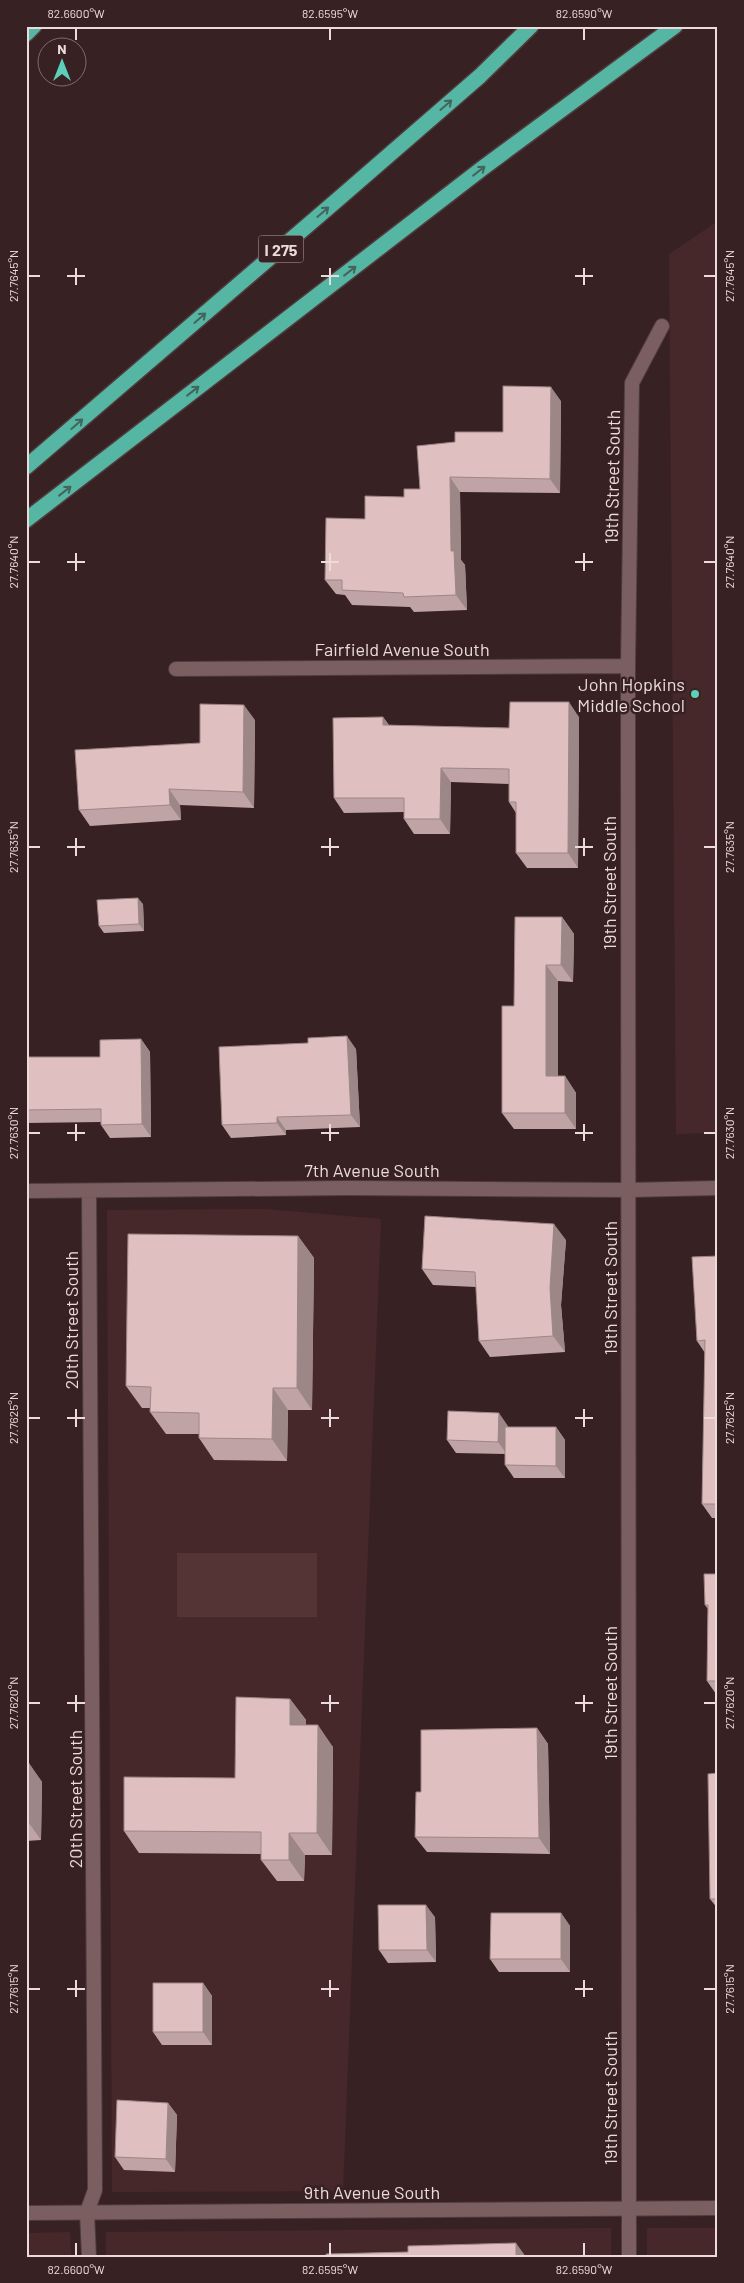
<svg xmlns="http://www.w3.org/2000/svg" width="744" height="2283" font-family="Barlow,sans-serif">
  <style>
    .built { fill: #46282a }
    .pitch { fill: #553436 }
    .lines { fill: none; stroke-linecap: round; stroke-linejoin: round }
    .minor-casing { stroke: #503c3e; stroke-width: 16 }
    .tertiary-casing { stroke: #503c3e; stroke-width: 16 }
    .motorway-casing { stroke: #503c3e; stroke-width: 18 }
    .minor { stroke: #7b5f60; stroke-width: 14 }
    .tertiary { stroke: #7b5f60; stroke-width: 14 }
    .motorway { stroke: #54b6a3; stroke-width: 15 }
    .wall { fill: #c0a4a5 }
    .shaded-wall { fill: #9c8686 }
    .building { fill: #dfbfc0; stroke: #9c8686 }
    .oneway { stroke: #45645c }
    .ticks { fill: none; stroke: #ebdbdb; stroke-width: 2 }
    .poi-dot { fill: #5dceb8; stroke: #382122; stroke-width: 2 }
    .labels { text-anchor: middle; dominant-baseline: central; stroke-width: 5; stroke-linejoin: round; paint-order: stroke }
    .shield { fill: #382122; stroke: #b5a3a4; stroke-width: 1 }
    .shield-label { font-size: 16px; font-weight: bold; fill: #ebdbdb }
    .street-label { font-size: 18px; fill: #ebdbdb; stroke: #382122 }
    .poi-label { font-size: 18px; fill: #ebdbdb; stroke: #382122; text-anchor: end }
    .neatline { fill: none; stroke: #ebdbdb; stroke-width: 2 }
    .ticks-label { font-size: 12px; text-anchor: middle; fill: #ebdbdb }
  </style>
  <rect width="100%" height="100%" fill="#382122"/>
  <!-- built -->
  <path class="built" d="M718 221V1133L676 1134 669 254Z
    M266 1209 381 1219 343 2191 112 2192 107 1210Z
    M611 2228V2257H106V2232Z
    M647 2228H718V2257H647Z
    M70 2232 71 2257H26V2233Z"/>
  <!-- pitch -->
  <path class="pitch" d="M177 1553H317V1617H177Z"/>
  <g class="lines">
    <!-- minor casing -->
    <g class="minor-casing">
      <path id="minor" d="M176 669 628 666
        M26 1191 349 1188 629 1190 718 1188
        M89 2257 87 2212 95 2190 89 1191
        M629 2257 628 666 632 383 662 326"/>
    </g>
    <!-- tertiary casing -->
    <g class="tertiary-casing">
      <path id="tertiary" d="M26 2213 718 2208"/>
    </g>
    <!-- motorway casing -->
    <g class="motorway-casing">
      <path id="motorway" d="M26 34 34 26
        M26 467 336 201 480 76 531 26
        M26 520 484 167 675 26"/>
    </g>
    <!-- minor -->
    <use href="#minor" class="minor"/>
    <!-- tertiary -->
    <use href="#tertiary" class="tertiary"/>
    <!-- motorway -->
    <use href="#motorway" class="motorway"/>
  </g>
  <!-- wall -->
  <path class="wall" d="M561 401 560 493 460 492 461 560 465 565 467 610 414 612 410 607 352 605 345 595 336 594 325 580 365 519 404 497 420 489 455 442 503 432Z
    M383 717 389 725 509 728 579 717 578 868H527L516 853V813L509 802V784L451 782 450 834H414L404 819V812L344 813 334 798Z
    M255 720 254 808 180 805 181 820 90 826 79 810 200 743Z
    M143 904 144 931 104 933 99 926Z
    M562 917 574 934 573 982 558 981V1076H565L576 1093V1129H514L502 1113 514 1006Z
    M141 1039 150 1052 151 1137 110 1138 101 1125V1122L26 1123V1057H100Z
    M308 1043 356 1049 360 1127 286 1130V1135L231 1138 222 1125Z
    M298 1236 314 1258 312 1410H288L287 1461 214 1460 199 1438V1434H166L150 1412V1408H142L126 1386Z
    M566 1240 561 1305 565 1352 490 1357 479 1341 476 1287 433 1285 422 1269Z
    M718 1256V1518H712L702 1504 705 1353 697 1341Z
    M508 1426V1427H556L565 1440V1478H514L505 1465V1454L456 1453 447 1440Z
    M718 1574V1694H716L707 1681 708 1609 705 1605Z
    M290 1699 306 1720V1725L333 1747 332 1855H305L304 1881H277L261 1860V1854L139 1853 124 1831 235 1778Z
    M537 1728 548 1744 550 1854 427 1852 415 1837 421 1792Z
    M26 1760 42 1782 41 1840 26 1841Z
    M718 1773V1909L710 1899Z
    M561 1913 570 1926V1972H499L490 1959Z
    M435 1917 436 1962 388 1963 379 1950Z
    M203 1983 212 1996V2045H162L153 2032Z
    M168 2103 177 2115 175 2172 124 2170 115 2157Z"/>
  <!-- shaded-wall -->
  <path class="shaded-wall" d="M551 387 561 401 560 493 550 479Z
    M450 477 460 492 461 560 465 565 467 610 456 595 451 551Z
    M569 702 579 717 578 868 568 853Z
    M244 705 255 720 254 808 243 792Z
    M383 717 394 732 383 725Z
    M441 768 451 782 450 834 440 819Z
    M169 789 180 805 181 820 170 805Z
    M138 898 143 904 144 931 139 924Z
    M562 917 574 934 573 982 561 965Z
    M546 965 558 981V1093L546 1076Z
    M347 1036 356 1049 360 1127 351 1115Z
    M141 1039 150 1052 151 1137 142 1124Z
    M565 1076 576 1093V1129L565 1113Z
    M277 1117 286 1130V1135L277 1123Z
    M554 1224 566 1240 561 1305 565 1352 553 1336 550 1288Z
    M298 1236 314 1258 312 1410 297 1388Z
    M273 1388 288 1410 287 1461 272 1439Z
    M499 1413 508 1426 507 1454 498 1442Z
    M556 1427 565 1440V1478L556 1466Z
    M290 1699 306 1720V1747L290 1725Z
    M318 1725 333 1747 332 1855 317 1833Z
    M537 1728 548 1744 550 1854 539 1838Z
    M27 1760 42 1782 41 1840 26 1819Z
    M289 1833 305 1855 304 1881 289 1860Z
    M426 1905 435 1917 436 1962 427 1950Z
    M561 1913 570 1926V1972L561 1959Z
    M203 1983 212 1996V2045L203 2032Z
    M168 2103 177 2115 175 2172 166 2159Z
    M516 2243 526 2257H516Z"/>
  <!-- building -->
  <path class="building" d="M503 386 551 387 550 479 450 477 451 551H454L456 595 404 597 403 593 342 590V580H325L326 518 365 519V496L404 497V489H420L417 446 455 442V432H503Z
    M510 702H569L568 853H516V802H509V769L441 768 440 819H404V798H334L333 718 383 717V725L509 728Z
    M200 704 244 705 243 792 169 789 170 805 79 810 75 750 200 743Z
    M138 898 139 924 99 926 97 900Z
    M515 917H562L561 965H546V1076H565V1113H502V1006H514Z
    M347 1036 351 1115 277 1117V1123L222 1125 219 1047 308 1043V1038Z
    M141 1039 142 1124 101 1125V1109L26 1110V1057H100V1040Z
    M425 1216 554 1224 550 1288 553 1336 479 1341 475 1272 422 1269Z
    M128 1234 298 1236 297 1388H273L272 1439 199 1438V1413L150 1412 151 1387 126 1386Z
    M718 1256V1504H702L705 1340 697 1341 692 1257Z
    M448 1411 499 1413 498 1442 447 1440Z
    M505 1427H556V1466L505 1465Z
    M704 1574H718V1681H707L708 1605H705Z
    M236 1697 290 1699V1725H318L317 1833H289V1860H261V1832L124 1831V1777L235 1778Z
    M537 1728 539 1838 415 1837 416 1792H421V1730Z
    M26 1760H27L26 1796Z
    M718 1773V1899H710L708 1774Z
    M378 1905H426L427 1950H379Z
    M491 1913H561V1959H490Z
    M153 1983H203V2032H153Z
    M117 2100 168 2103 166 2159 115 2157Z
    M516 2243V2257H326V2254L408 2252V2246Z"/>
  <!-- one-way arrows -->
  <defs><path id="oneway-shaft" d="M-6 0H5M1.5-3L5.5 0L1.5 3" fill="none" stroke-width="1.6" stroke-linecap="round" stroke-linejoin="round" transform="scale(1.25)"/></defs>
  <g class="oneway">
    <use href="#oneway-shaft" transform="translate(446 105) rotate(-41)"/>
    <use href="#oneway-shaft" transform="translate(479 171) rotate(-38)"/>
    <use href="#oneway-shaft" transform="translate(323 212) rotate(-41)"/>
    <use href="#oneway-shaft" transform="translate(350 271) rotate(-38)"/>
    <use href="#oneway-shaft" transform="translate(200 318) rotate(-41)"/>
    <use href="#oneway-shaft" transform="translate(193 391) rotate(-38)"/>
    <use href="#oneway-shaft" transform="translate(77 424) rotate(-41)"/>
    <use href="#oneway-shaft" transform="translate(65 491) rotate(-38)"/>
  </g>
  <!-- ticks -->
  <path class="ticks" d="M76 28V40M330 28V40M584 28V40M76 268V285M330 268V285M584 268V285M28 276H40M67 276H85M321 276H339M575 276H593M704 276H716M76 553V571M330 553V571M584 553V571M28 562H40M67 562H85M321 562H339M575 562H593M704 562H716M76 838V856M330 838V856M584 838V856M28 847H40M67 847H85M321 847H339M575 847H593M704 847H716M76 1124V1141M330 1124V1141M584 1124V1141M28 1133H40M67 1133H85M321 1133H339M575 1133H593M704 1133H716M76 1409V1427M330 1409V1427M584 1409V1427M28 1418H40M67 1418H85M321 1418H339M575 1418H593M704 1418H716M76 1695V1712M330 1695V1712M584 1695V1712M28 1703H40M67 1703H85M321 1703H339M575 1703H593M704 1703H716M76 1980V1997M330 1980V1997M584 1980V1997M28 1989H40M67 1989H85M321 1989H339M575 1989H593M704 1989H716M76 2243V2256M330 2243V2256M584 2243V2256"/>
  <!-- markers -->
  <circle class="poi-dot" cx="695" cy="694" r="5"/>
  <g class="labels">
    <!-- shield labels -->
    <rect class="shield" x="258.5" y="235.5" width="45" height="27" rx="4"/>
    <g class="shield-label">
      <text x="281" y="249">I 275</text>
    </g>
    <!-- street labels -->
    <g class="street-label">
      <text transform="translate(612 477) rotate(-89)">19th Street South</text>
      <text x="402" y="649">Fairfield Avenue South</text>
      <text transform="translate(609 883) rotate(-90)">19th Street South</text>
      <text x="372" y="1170">7th Avenue South</text>
      <text transform="translate(610 1288) rotate(-90)">19th Street South</text>
      <text transform="translate(71 1320) rotate(-90)">20th Street South</text>
      <text transform="translate(610 1693) rotate(-90)">19th Street South</text>
      <text transform="translate(75 1799) rotate(-90)">20th Street South</text>
      <text transform="translate(610 2098) rotate(-90)">19th Street South</text>
      <text x="372" y="2192">9th Avenue South</text>
    </g>
    <!-- poi labels -->
    <g class="poi-label">
      <text x="685" y="684">John Hopkins<tspan x="685" dy="21">Middle School</tspan></text>
    </g>
  </g>
  <!-- border -->
  <rect width="744" height="2283" fill="none" stroke="#382122" stroke-width="55"/>
  <!-- north arrow -->
  <g transform="translate(62 62)"><circle r="24" fill="#382122" stroke="#806b6c"/>
  <path d="M0-4L9 19L0 12L-9 19Z" fill="#5dceb8"/>
  <text y="-8" font-size="14" font-weight="bold" text-anchor="middle" fill="#ebdbdb">N</text>
  </g>
  <rect x="28" y="28" width="688" height="2228" class="neatline"/>
  <g class="ticks-label">
    <text x="76" y="18">82.6600°W</text>
    <text x="330" y="18">82.6595°W</text>
    <text x="584" y="18">82.6590°W</text>
    <text transform="translate(14 276) rotate(-90)" y="4">27.7645°N</text>
    <text transform="translate(730 276) rotate(-90)" y="4">27.7645°N</text>
    <text transform="translate(14 562) rotate(-90)" y="4">27.7640°N</text>
    <text transform="translate(730 562) rotate(-90)" y="4">27.7640°N</text>
    <text transform="translate(14 847) rotate(-90)" y="4">27.7635°N</text>
    <text transform="translate(730 847) rotate(-90)" y="4">27.7635°N</text>
    <text transform="translate(14 1133) rotate(-90)" y="4">27.7630°N</text>
    <text transform="translate(730 1133) rotate(-90)" y="4">27.7630°N</text>
    <text transform="translate(14 1418) rotate(-90)" y="4">27.7625°N</text>
    <text transform="translate(730 1418) rotate(-90)" y="4">27.7625°N</text>
    <text transform="translate(14 1703) rotate(-90)" y="4">27.7620°N</text>
    <text transform="translate(730 1703) rotate(-90)" y="4">27.7620°N</text>
    <text transform="translate(14 1989) rotate(-90)" y="4">27.7615°N</text>
    <text transform="translate(730 1989) rotate(-90)" y="4">27.7615°N</text>
    <text x="76" y="2274">82.6600°W</text>
    <text x="330" y="2274">82.6595°W</text>
    <text x="584" y="2274">82.6590°W</text>
  </g>
</svg>
